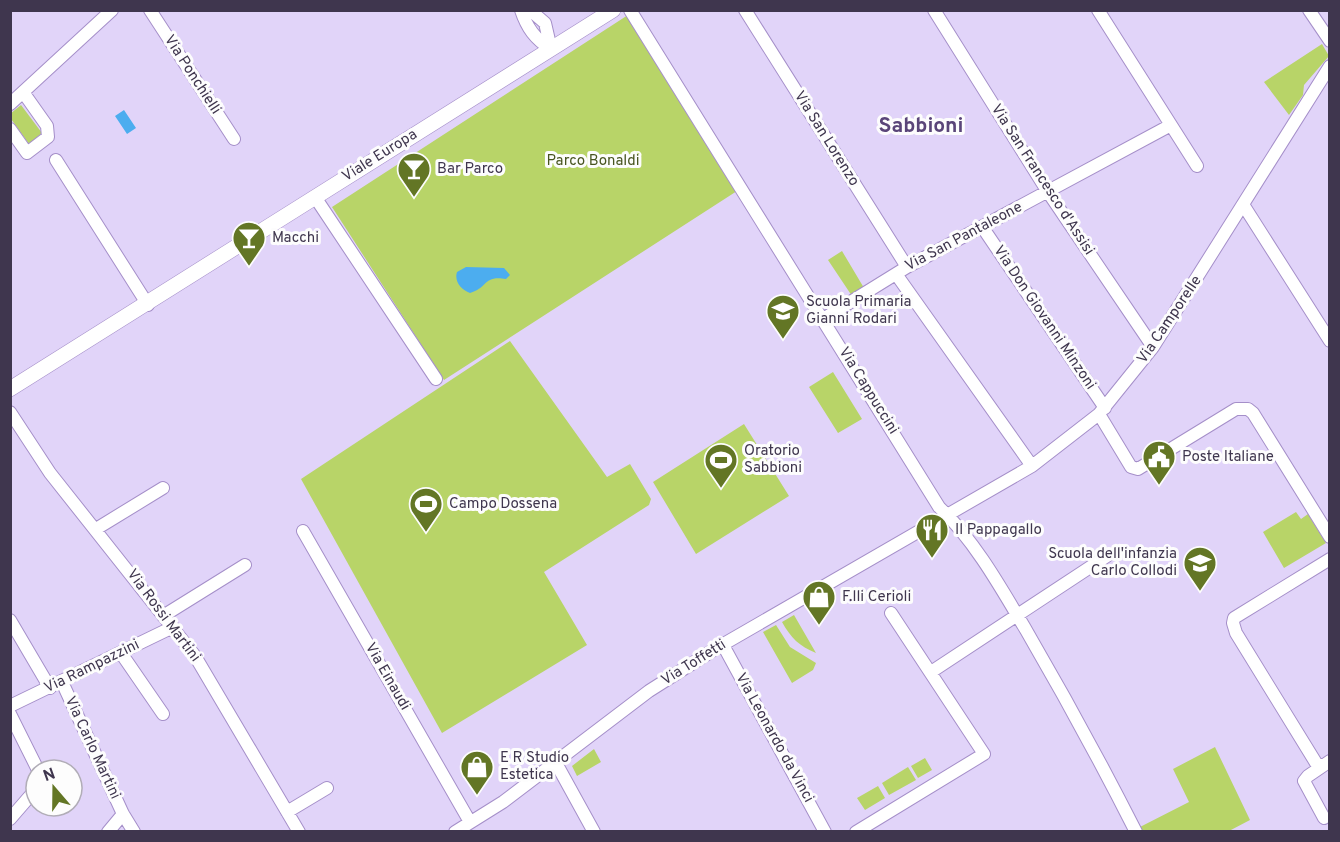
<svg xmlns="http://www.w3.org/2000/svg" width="1340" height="842" font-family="Overpass,sans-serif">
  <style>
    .green { fill: #b8d468 }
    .water { fill: #4cadef }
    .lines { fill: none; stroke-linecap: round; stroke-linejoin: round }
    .minor-casing { stroke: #a58fc9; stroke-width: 14 }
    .tertiary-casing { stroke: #a58fc9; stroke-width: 16 }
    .minor { stroke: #fff; stroke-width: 12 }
    .tertiary { stroke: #fff; stroke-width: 15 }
    .labels { text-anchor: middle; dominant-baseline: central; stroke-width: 6; stroke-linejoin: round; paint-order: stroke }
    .street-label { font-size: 15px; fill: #3f364e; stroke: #fdfdfd }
    .park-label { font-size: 15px; fill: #485520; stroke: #fdfdfd }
    .poi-label { font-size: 15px; fill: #3f364e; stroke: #fdfdfd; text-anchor: start }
    .district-label { font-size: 21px; font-weight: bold; fill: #5a4579; stroke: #fdfdfd }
  </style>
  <rect width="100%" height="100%" fill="#e1d4f9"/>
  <!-- green -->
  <path class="green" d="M628 15 737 191 444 380 332 207Z
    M1322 44 1329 56 1304 85 1303 95 1289 115 1264 82Z
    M21 105 42 133 29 144 11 119 10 114Z
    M842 251 864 288 852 296 828 260Z
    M510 341 607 477 630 464 651 499 649 505 544 572 587 645 442 733 301 479Z
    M833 372 862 419 838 433 809 387Z
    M744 424 789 496 696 554 653 482Z
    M1296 512 1301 519 1308 514 1326 543 1284 568 1263 532Z
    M794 615 816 653C799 646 791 638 782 622Z
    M776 625 790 647 816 663 813 670 792 683 763 632Z
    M1215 747 1250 820 1229 831 1140 832 1138 828 1189 802 1173 769Z
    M594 749 601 762 577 776 572 766Z
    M925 758 932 770 918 778 911 766Z
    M908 767 916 780 889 795 882 783Z
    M878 786 885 798 865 810 857 798Z"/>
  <!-- water -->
  <path class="water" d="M124 110 136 128 127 134 115 116Z
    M466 267 504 268 510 275 506 279C483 275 488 288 470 293 461 290 454 281 457 272Z"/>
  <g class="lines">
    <!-- minor casing -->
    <g class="minor-casing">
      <path id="minor" d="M150 10 234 139
        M521 10C527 28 535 39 551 49
        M530 10 545 23 551 49
        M630 10 939 507C975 541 1001 588 1026 630 1065 697 1101 763 1136 832
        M745 10 907 267
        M934 10 1048 192 1153 347
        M1098 10 1197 166
        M1309 10 1330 41
        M10 104 112 10
        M10 129 27 153 48 137 47 126 23 92
        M56 160 148 305
        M315 197 436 379
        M1244 206 1330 341
        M983 228 1105 408
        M896 274 1032 466
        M823 319 907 267 1171 125
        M10 412 50 473 195 656 299 832
        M1099 414 1131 467 1138 469 1236 409H1248L1253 413 1330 537
        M96 529 163 488
        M303 531 470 822
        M163 616 245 565
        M10 620 50 688
        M723 645 825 832
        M121 653 163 714
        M931 672 1107 556
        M62 682 123 814 134 832
        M10 706 173 627
        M10 714 38 770
        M556 763 594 832
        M1322 766 1316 763 1236 633 1233 623 1234 618 1330 559
        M287 812 327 788
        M1324 818 1304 781 1308 776 1330 761
        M10 819 36 789
        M108 832 123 814
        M455 832 503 802 649 691 715 649 1032 466 1099 414 1153 347 1330 66
        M856 832 984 754 891 613"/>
    </g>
    <!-- tertiary casing -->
    <g class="tertiary-casing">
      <path id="tertiary" d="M10 389 613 10"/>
    </g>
    <!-- minor -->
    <use href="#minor" class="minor"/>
    <!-- tertiary -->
    <use href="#tertiary" class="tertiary"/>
  </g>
  <!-- icons -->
  <defs>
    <g id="bar-pin" transform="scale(1.725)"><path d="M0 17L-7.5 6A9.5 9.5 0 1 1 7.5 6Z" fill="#637625" stroke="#fdfdfd"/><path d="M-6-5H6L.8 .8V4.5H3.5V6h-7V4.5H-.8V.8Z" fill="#fff"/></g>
    <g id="school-pin" transform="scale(1.725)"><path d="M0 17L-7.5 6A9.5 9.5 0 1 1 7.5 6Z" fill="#637625" stroke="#fdfdfd"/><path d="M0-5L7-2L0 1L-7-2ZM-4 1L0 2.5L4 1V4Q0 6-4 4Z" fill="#fff"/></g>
    <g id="civic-pin" transform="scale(1.725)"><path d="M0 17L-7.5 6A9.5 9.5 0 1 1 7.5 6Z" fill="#637625" stroke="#fdfdfd"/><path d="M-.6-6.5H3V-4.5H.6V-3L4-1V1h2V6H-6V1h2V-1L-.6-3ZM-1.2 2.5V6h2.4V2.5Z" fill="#fff"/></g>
    <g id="stadium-pin" transform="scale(1.725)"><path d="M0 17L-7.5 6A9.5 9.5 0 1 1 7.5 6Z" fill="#637625" stroke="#fdfdfd"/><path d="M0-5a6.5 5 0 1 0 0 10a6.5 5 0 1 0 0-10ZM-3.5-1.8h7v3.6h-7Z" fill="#fff"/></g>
    <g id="restaurant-pin" transform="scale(1.725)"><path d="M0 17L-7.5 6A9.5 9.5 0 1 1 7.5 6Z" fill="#637625" stroke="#fdfdfd"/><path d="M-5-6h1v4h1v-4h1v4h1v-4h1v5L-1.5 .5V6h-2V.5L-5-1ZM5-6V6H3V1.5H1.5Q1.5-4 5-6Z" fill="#fff"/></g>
    <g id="shop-pin" transform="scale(1.725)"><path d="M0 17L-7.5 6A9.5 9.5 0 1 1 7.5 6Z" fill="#637625" stroke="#fdfdfd"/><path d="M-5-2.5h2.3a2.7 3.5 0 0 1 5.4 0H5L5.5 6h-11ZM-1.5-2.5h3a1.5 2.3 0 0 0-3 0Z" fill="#fff"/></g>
  </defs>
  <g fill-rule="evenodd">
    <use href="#bar-pin" x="414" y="169"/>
    <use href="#bar-pin" x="249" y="238"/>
    <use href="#school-pin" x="783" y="311"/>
    <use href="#civic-pin" x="1159" y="457"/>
    <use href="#stadium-pin" x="721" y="460"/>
    <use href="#stadium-pin" x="426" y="504"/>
    <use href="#restaurant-pin" x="932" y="530"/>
    <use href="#school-pin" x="1200" y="563"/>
    <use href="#shop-pin" x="819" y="597"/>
    <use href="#shop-pin" x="477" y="767"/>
  </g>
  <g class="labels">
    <!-- street labels -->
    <g class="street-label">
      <text transform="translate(192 75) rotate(57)">Via Ponchielli</text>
      <text transform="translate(826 139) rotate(58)">Via San Lorenzo</text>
      <text transform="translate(380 156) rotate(-32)">Viale Europa</text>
      <text transform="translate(1042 180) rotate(57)">Via San Francesco d'Assisi</text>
      <text transform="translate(964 237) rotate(-28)">Via San Pantaleone</text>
      <text transform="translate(1044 318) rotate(56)">Via Don Giovanni Minzoni</text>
      <text transform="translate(1170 320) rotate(-56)">Via Camporelle</text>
      <text transform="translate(868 391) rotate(58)">Via Cappuccini</text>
      <text transform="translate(163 616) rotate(53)">Via Rossi Martini</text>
      <text transform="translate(694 663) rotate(-32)">Via Toffetti</text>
      <text transform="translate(92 667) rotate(-26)">Via Rampazzini</text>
      <text transform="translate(387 677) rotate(60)">Via Einaudi</text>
      <text transform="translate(774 738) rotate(61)">Via Leonardo da Vinci</text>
      <text transform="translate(92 748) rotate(65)">Via Carlo Martini</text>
    </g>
    <!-- park labels -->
    <g class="park-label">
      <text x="593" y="161">Parco Bonaldi</text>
    </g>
    <!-- poi labels -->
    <g class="poi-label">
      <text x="437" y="169">Bar Parco</text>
      <text x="272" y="238">Macchi</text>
      <text x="806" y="302">Scuola Primaria<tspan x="806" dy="17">Gianni Rodari</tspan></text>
      <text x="744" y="451">Oratorio<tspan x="744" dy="17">Sabbioni</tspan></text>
      <text x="1182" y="457">Poste Italiane</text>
      <text x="449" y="504">Campo Dossena</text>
      <text x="955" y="530">Il Pappagallo</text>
      <text x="1177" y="554" text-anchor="end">Scuola dell'infanzia<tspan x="1177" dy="17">Carlo Collodi</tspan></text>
      <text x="842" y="597">F.lli Cerioli</text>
      <text x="500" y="758">E R Studio<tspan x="500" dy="17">Estetica</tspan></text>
    </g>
    <!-- district labels -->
    <g class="district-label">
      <text x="921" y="126">Sabbioni</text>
    </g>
  </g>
  <!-- border -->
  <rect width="1340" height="842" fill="none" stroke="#3f364e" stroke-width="24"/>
  <!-- north arrow -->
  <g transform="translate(54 788) rotate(340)"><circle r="28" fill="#fdfdfd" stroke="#b1adb7" stroke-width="1.5"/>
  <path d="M0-4.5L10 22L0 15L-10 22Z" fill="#637625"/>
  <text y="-9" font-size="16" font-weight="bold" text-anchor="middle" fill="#3f364e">N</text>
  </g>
</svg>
